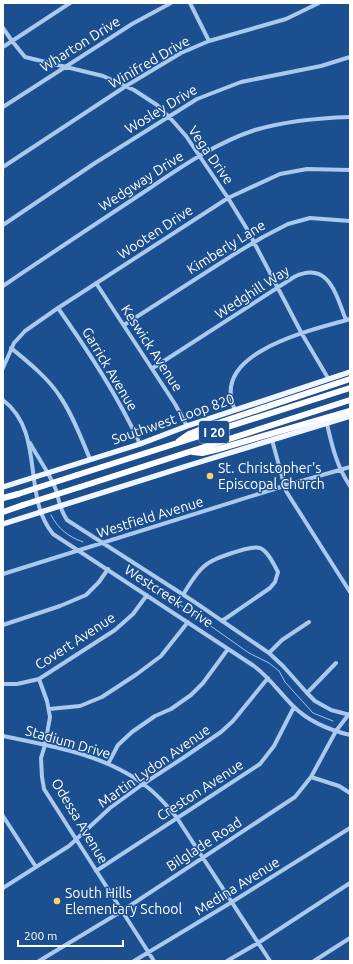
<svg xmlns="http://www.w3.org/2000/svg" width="353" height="964" font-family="Ubuntu,sans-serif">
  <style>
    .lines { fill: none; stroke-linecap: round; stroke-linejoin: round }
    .stream { stroke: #9cc4f0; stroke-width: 1 }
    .minor { stroke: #a9c9ee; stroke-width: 4 }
    .major { stroke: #f0f6ff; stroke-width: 5.5 }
    .highway { stroke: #fff; stroke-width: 6 }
    .highway-bridge { stroke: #fff; stroke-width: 6 }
    .poi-dot { fill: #ffd166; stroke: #1b4f8f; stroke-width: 1.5 }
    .labels { text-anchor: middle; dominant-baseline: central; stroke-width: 3; stroke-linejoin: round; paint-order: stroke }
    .shield { fill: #1b4f8f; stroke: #bbcadd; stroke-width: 1 }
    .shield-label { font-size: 13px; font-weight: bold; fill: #fff }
    .street-label { font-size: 14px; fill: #fff; stroke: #1b4f8f }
    .poi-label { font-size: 14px; fill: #fff; stroke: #1b4f8f; text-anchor: start }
  </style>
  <rect width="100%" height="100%" fill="#1b4f8f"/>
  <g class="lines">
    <!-- stream -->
    <path class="stream" d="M51 515C58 529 69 537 83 542
      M157 591 188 610 249 653 269 663 279 671 285 682 313 713 333 721
      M349 725H350"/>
    <!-- minor -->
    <path class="minor" d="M190 3 209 41
      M3 28 12 41 25 57 103 76 134 90 157 105 172 120 186 136 228 198 247 229 302 334 328 378
      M3 47 70 3
      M3 107 132 24 171 3
      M3 167 126 86 181 53 209 41 286 19 319 3
      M3 225 95 163 197 99 241 82 321 66 350 57
      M96 283 175 404 187 426
      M3 286C50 254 97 223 144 192 178 169 215 143 255 130 286 121 317 118 350 117
      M58 308C88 351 118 396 140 444
      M124 325 233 255 263 237 288 224 310 218 350 221
      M11 348C28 362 47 377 59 395 73 415 81 438 90 459
      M3 368 14 343 25 331 58 308 228 198 280 174 307 169 350 170
      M153 368 294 277C329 260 336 295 346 320
      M3 400C46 433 21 495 53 534L254 666C269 677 280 693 293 706 309 722 329 730 350 735
      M235 410C208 352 313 330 350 319
      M327 424C332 446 337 467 350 486
      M272 440 286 491 350 592
      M30 443C38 458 50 474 56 490 59 501 60 510 67 520L193 601 269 653 283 666 307 693 315 701 331 710 350 715
      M3 574 284 486 350 467
      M183 595C201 564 207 560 242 550 247 549 254 546 260 548 268 551 274 565 278 572L275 582 270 588 222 621
      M3 625 60 606 86 595 99 582 108 569
      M269 653 282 640 309 622
      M39 679 47 701 50 717 45 745 41 758 42 777 44 789 154 961
      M3 684H17L39 679 115 630 133 614 147 595
      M307 693 336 663
      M49 709 80 706 102 697 137 674 161 656 188 622
      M3 736C51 746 102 754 142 783 156 793 167 805 177 818L270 961
      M108 764 118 745 132 732 155 716 171 709 191 695 203 683 228 649
      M311 777 339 786 350 793
      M3 816 36 867
      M96 871 260 764 274 746 294 707
      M3 888 69 846 110 808 143 784 183 758 221 732 233 721 268 678
      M39 961 122 911 295 797 311 777 336 731 349 714
      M134 961 232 902 350 828
      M227 961 258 943 350 883
      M314 961 350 938"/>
    <!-- major -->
    <path class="major" d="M3 487 140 444 187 426 350 372
      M3 524 190 465 350 416"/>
    <!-- highway -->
    <path class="highway" d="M179 441 189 434 212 425 350 379
      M193 452 202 453 215 450 350 411
      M77 475 350 388
      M80 487 350 400
      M3 498 18 494
      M3 512 23 505"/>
    <!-- highway-bridge -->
    <path class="highway-bridge" d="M18 494 77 475
      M23 505 80 487"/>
  </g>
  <!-- markers -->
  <g class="poi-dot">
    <circle cx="210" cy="476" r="4"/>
    <circle cx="57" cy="901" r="4"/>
  </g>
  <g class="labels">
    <!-- shield labels -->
    <rect class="shield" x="199" y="421" width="30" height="22" rx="3"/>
    <g class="shield-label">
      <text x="214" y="432">I 20</text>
    </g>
    <!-- street labels -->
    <g class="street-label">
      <text transform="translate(80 44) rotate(-32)">Wharton Drive</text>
      <text transform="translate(149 62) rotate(-30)">Winifred Drive</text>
      <text transform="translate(161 109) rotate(-31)">Wosley Drive</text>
      <text transform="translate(211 155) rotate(55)">Vega Drive</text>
      <text transform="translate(141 181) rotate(-33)">Wedgway Drive</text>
      <text transform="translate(155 232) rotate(-33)">Wooten Drive</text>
      <text transform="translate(226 247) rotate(-32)">Kimberly Lane</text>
      <text transform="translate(252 292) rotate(-33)">Wedghill Way</text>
      <text transform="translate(152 348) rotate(57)">Keswick Avenue</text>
      <text transform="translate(110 369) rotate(59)">Garrick Avenue</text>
      <text transform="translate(173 419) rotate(-19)">Southwest Loop 820</text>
      <text transform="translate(150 517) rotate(-17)">Westfield Avenue</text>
      <text transform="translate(169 596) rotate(33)">Westcreek Drive</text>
      <text transform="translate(75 641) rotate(-33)">Covert Avenue</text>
      <text transform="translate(68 742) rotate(16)">Stadium Drive</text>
      <text transform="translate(154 766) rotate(-35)">Martin Lydon Avenue</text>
      <text transform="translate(200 790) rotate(-33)">Creston Avenue</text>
      <text transform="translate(80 821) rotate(59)">Odessa Avenue</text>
      <text transform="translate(204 844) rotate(-33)">Bilglade Road</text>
      <text transform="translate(237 886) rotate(-32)">Medina Avenue</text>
    </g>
    <!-- poi labels -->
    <g class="poi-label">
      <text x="218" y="468">St. Christopher's<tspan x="218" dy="16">Episcopal Church</tspan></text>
      <text x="65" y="893">South Hills<tspan x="65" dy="16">Elementary School</tspan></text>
    </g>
  </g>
  <!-- border -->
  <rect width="353" height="964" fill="none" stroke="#ffffff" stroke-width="8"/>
  <!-- scale -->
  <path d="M18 940v6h105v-6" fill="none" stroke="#ffffff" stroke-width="2"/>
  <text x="24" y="940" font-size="12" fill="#ffffff" stroke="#1b4f8f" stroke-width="3" paint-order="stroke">200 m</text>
</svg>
